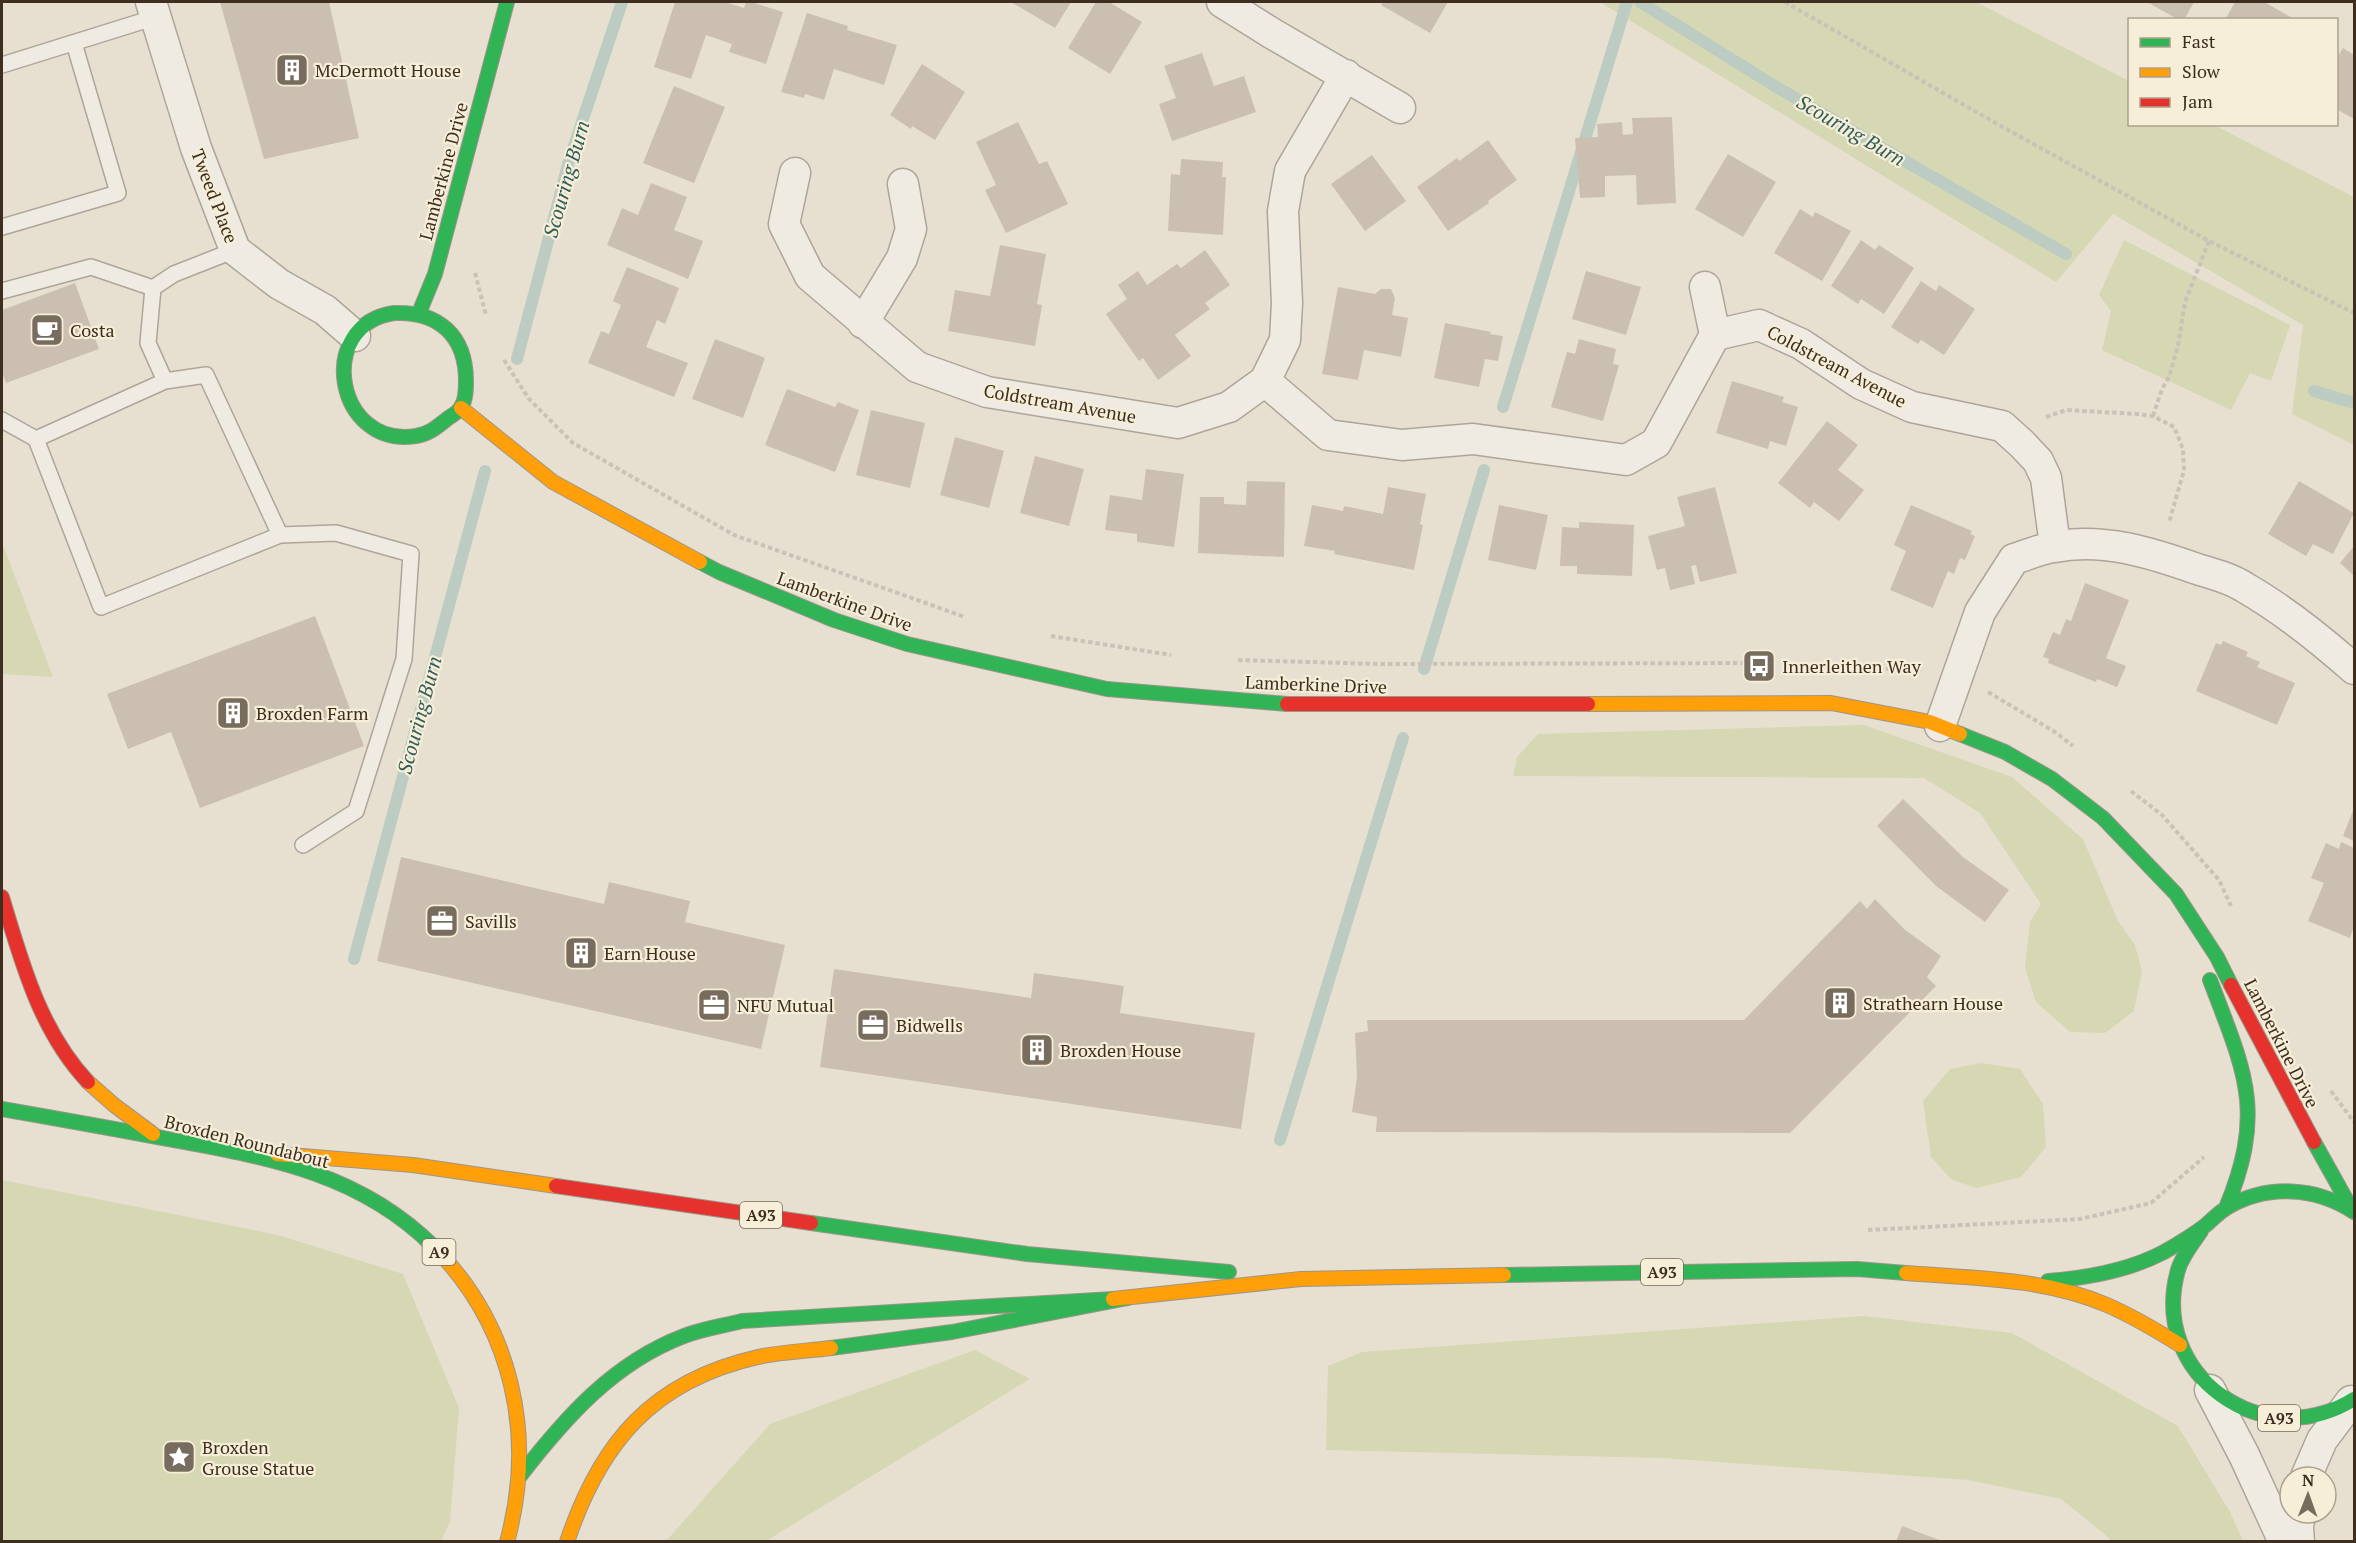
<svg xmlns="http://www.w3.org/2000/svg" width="2356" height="1543" font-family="'PT Serif',serif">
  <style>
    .green { fill: #d6d7b3 }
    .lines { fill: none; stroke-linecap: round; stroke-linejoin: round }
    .stream { stroke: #bcccc2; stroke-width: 12 }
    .building { fill: #cbbfb2 }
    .lane-casing { stroke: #ada599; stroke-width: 18 }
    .street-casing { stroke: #ada599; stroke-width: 33 }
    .fast-casing { stroke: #9c958a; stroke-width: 16 }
    .slow-casing { stroke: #9c958a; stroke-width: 16 }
    .jam-casing { stroke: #9c958a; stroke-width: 16 }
    .path { stroke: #c8c2b9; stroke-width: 4; stroke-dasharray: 4.5 3; stroke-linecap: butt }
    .lane { stroke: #efebe3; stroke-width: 15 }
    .street { stroke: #efebe3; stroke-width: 30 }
    .fast { stroke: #30b455; stroke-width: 14 }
    .slow { stroke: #ff9f0a; stroke-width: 14 }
    .jam { stroke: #e5322d; stroke-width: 14 }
    .labels { text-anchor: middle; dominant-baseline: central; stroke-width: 4.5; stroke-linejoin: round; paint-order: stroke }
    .shield { fill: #f7eed8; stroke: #756857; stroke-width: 1.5 }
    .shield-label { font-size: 16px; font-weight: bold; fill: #3d2e20 }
    .poi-label { font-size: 18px; fill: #3d2e20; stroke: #f7eed8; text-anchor: start }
    .street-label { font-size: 18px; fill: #3d2e20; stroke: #f7eed8 }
    .water-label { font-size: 20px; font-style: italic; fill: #2f5d5a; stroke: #f7eed8 }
  </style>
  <rect width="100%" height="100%" fill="#e7e0d1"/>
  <!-- green -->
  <path class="green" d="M1600 2H1976L2129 81 2130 124 2214 125 2354 197V445L2292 414 2303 325 2113 214 2056 282Z
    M2124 240 2290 325 2271 381 2250 373 2231 410 2102 350 2111 311 2099 295Z
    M2 542 53 677 2 674Z
    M1864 725 2012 777 2083 839 2118 921 2135 945 2142 971 2134 1011 2105 1033 2070 1032 2036 1002 2025 968 2030 922 2041 904 1980 813 1924 778 1513 776 1517 757 1538 734Z
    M1981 1063 2020 1069 2043 1104 2046 1147 2021 1177 1977 1188 1952 1180 1931 1157 1923 1101 1950 1069Z
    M2 1180 278 1235 403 1274 459 1408 450 1522 441 1541H2Z
    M1864 1316 2012 1333 2178 1426 2230 1512 2243 1541H2111L2108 1537 2061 1499 1968 1480 1663 1458 1326 1450 1328 1366 1362 1352Z
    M975 1350 1030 1379 766 1541H666L770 1424Z"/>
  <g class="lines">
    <!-- stream -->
    <path class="stream" d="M1640 2 1773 85 2066 254
      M517 359 569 161 622 2
      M2314 391 2354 403
      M1503 407 1627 2
      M1424 669 1484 470
      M354 959 485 471
      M1280 1140 1403 738"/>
  </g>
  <!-- building -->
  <path class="building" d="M220 2H329L359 138 264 159Z
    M675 2H725L744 8 746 2H751L783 12 766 64 729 52 732 44 706 35 691 79 654 67Z
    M1011 2H1071L1055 28Z
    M1096 2H1109L1142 22 1110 74 1068 48Z
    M1383 2H1448L1430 33 1381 5Z
    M2147 2H2194L2184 20H2179Z
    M2235 2H2264L2296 20H2225Z
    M807 13 848 26 847 30 897 45 884 85 834 69 824 100 805 94 804 98 781 92Z
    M2343 48 2354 55V119L2336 109V59Z
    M1202 53 1214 86 1244 76 1256 112 1172 141 1159 104 1176 98 1164 66Z
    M922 64 965 92 935 140 912 126 911 129 890 115Z
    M674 86 725 107 694 183 643 163Z
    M1672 117 1676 203 1637 205 1636 175 1605 176V197L1580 198 1575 138 1598 137 1597 124 1622 122 1623 135 1633 134 1632 118Z
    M1018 122 1039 164 1047 161 1068 204 1006 233 985 190 996 185 976 142Z
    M1488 140 1517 180 1488 201 1489 203 1448 231 1417 187 1457 158 1459 161Z
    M1728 154 1776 182 1743 237 1695 209Z
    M1372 155 1406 201 1365 231 1331 184Z
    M1181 159 1223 162 1222 177H1226L1223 235 1168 231 1171 174 1180 175Z
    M651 183 687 197 674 230 703 241 688 279 607 245 622 208 638 215Z
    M1800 209 1813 217 1815 212 1851 231 1822 281 1774 253Z
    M1861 240 1875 250 1879 245 1914 268 1884 314 1861 299 1858 304 1831 286Z
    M1000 245 1046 254 1037 304 1042 305 1035 346 948 331 955 290 990 296Z
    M1205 250 1230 285 1205 303 1210 309 1175 335 1191 356 1158 380 1143 358 1139 361 1106 314 1127 299 1118 285 1138 271 1147 285 1177 264 1181 268Z
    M627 267 679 288 665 324 657 320 646 347 688 363 674 397 588 363 601 331 609 334 621 305 613 301Z
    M1586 271 1641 287 1626 335 1572 319Z
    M1921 281 1936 291 1939 285 1975 309 1944 355 1921 340 1918 344 1891 327Z
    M75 283 99 349 6 383 2 372V310Z
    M1338 287 1375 294 1381 289H1391L1395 298 1392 315 1408 318 1401 357 1364 350 1358 380 1322 374Z
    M1445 323 1491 332 1490 334 1503 336 1498 361 1485 359 1479 387 1434 378Z
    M715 339 765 358 743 418 692 399Z
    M1579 339 1616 349 1613 364 1619 365 1603 421 1551 407 1567 352 1575 354Z
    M1732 381 1784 397 1782 402 1798 407 1786 446 1770 441 1768 449 1716 433Z
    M787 389 835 407 838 402 859 410 835 472 765 445Z
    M871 410 925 423 910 488 856 475Z
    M1827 421 1858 445 1838 470 1864 490 1839 521 1814 502 1810 508 1778 483Z
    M955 437 1004 451 989 508 940 495Z
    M1035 456 1084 469 1069 526 1020 513Z
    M1146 469 1184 474 1174 547 1137 542V534L1105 530 1110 495 1142 500Z
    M1247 481 1285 482 1284 557 1198 553 1200 497H1224V504L1246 505Z
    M2299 481 2354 513 2333 554 2313 544 2306 556 2268 534Z
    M1388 487 1426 494 1420 524 1423 525 1414 570 1334 554 1335 551 1304 546 1312 505 1343 511 1344 506 1383 514Z
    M1715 487 1737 573 1700 582 1696 565 1691 566 1695 584 1670 590 1665 568 1657 570 1648 536 1685 526 1677 497Z
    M1499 505 1548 515 1536 570 1488 560Z
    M1911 505 1972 531 1970 534 1975 536 1965 560 1960 558 1954 574 1948 571 1933 608 1890 590 1906 551 1894 545Z
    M1579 522 1634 525 1632 576 1577 574V566H1560L1562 527 1579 528Z
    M2354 546V576L2340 563Z
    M2085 583 2129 600 2106 658 2126 666 2117 687 2097 679 2096 682 2048 663 2049 659 2043 657 2053 632 2060 635 2066 619 2071 621Z
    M315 616 364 746 200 808 171 732 128 749 107 694Z
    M2223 641 2248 652 2246 656 2260 662 2257 667 2295 683 2277 725 2196 691 2216 643 2221 645Z
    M1903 799 1963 857 2009 890 1985 922 1936 886 1877 826Z
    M2354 808V841L2343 836Z
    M2341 842 2354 848V927L2350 938 2308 921 2324 883 2311 878 2326 843 2339 849Z
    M401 857 604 904 609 882 690 901 685 922 785 945 761 1049 377 961Z
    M1875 899 1904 929 1941 956 1927 977 1936 986 1790 1133 1376 1132 1377 1117 1352 1112 1357 1077 1355 1033 1368 1031 1367 1020H1744L1860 901 1867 909Z
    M834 969 1031 998 1034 973 1085 980 1124 986 1120 1013 1255 1033 1241 1129 820 1067Z
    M1902 1526 1942 1541V1542H1896Z"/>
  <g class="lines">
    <!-- lane casing -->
    <g class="lane-casing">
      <path id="lane" d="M2 65 156 17
        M2 227 118 193 74 43
        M2 291 91 267 153 288
        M165 381 36 439 101 607 280 535 206 375 165 381 148 343 153 288 174 274 235 250
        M2 420 36 439
        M280 535 336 533 411 554 404 659 356 811 303 845"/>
    </g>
    <!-- street casing -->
    <g class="street-casing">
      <path id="street" d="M151 2 196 148 235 250 279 284 325 310 355 336
        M1222 2 1273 34 1400 108
        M1346 75 1290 171 1283 211 1287 303 1285 340 1265 381 1328 435 1402 445 1473 439 1626 460 1656 443 1715 335 1759 325 1801 344 1861 384 1912 407 2002 426 2022 444 2038 461 2046 478 2055 546
        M795 173 784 224 810 276 917 367 987 392 1178 423 1229 407 1265 381
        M1705 287 1715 335
        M863 323 902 258 911 229 903 184
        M1940 726 1980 612 2014 559C2027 555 2040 549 2054 547 2102 537 2152 553 2197 569 2213 574 2230 578 2244 587 2284 610 2320 639 2354 669
        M2210 1390 2244 1455 2284 1542
        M2306 1477 2322 1440 2351 1401
        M2299 1542 2298 1527 2300 1513"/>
    </g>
    <!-- fast casing -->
    <g class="fast-casing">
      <path id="fast" d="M394 313C439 311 466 336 466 381 466 389 466 400 461 407 458 413 452 415 447 419 437 427 429 434 416 436 336 449 314 325 394 313Z
        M419 313 435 274 507 2
        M700 562 719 572 834 620 907 644 1107 689 1287 704
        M1960 734 2005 752 2052 779 2103 818 2176 894 2217 957 2231 985
        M2210 980C2245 1072 2266 1111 2226 1208
        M2 1109C59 1119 116 1129 173 1140 271 1158 361 1174 434 1247
        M2314 1142 2352 1210
        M811 1223 1027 1254 1229 1272
        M2201 1231C2193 1243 2182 1256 2178 1270 2148 1375 2264 1456 2354 1399
        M1504 1275 1857 1269 1906 1273
        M2048 1281C2087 1278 2128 1271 2164 1252 2178 1244 2193 1235 2206 1225 2213 1219 2219 1212 2228 1207 2268 1184 2316 1187 2354 1212
        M831 1348 952 1332 1128 1298
        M520 1476C565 1418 613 1363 684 1336 702 1329 723 1326 742 1321L1113 1299"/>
    </g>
    <!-- slow casing -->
    <g class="slow-casing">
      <path id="slow" d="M461 408 553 482 700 562
        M1588 704 1831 703 1930 722 1960 734
        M88 1082 114 1105 153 1134
        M277 1154 413 1165 556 1186
        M434 1247C513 1327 536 1436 507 1542
        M1906 1273C1973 1278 2044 1278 2107 1305 2132 1316 2156 1330 2180 1345
        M1113 1299 1301 1279 1504 1275
        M567 1542C600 1443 652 1381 758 1357 782 1352 807 1351 831 1348"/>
    </g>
    <!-- jam casing -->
    <g class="jam-casing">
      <path id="jam" d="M1287 704H1588
        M2 897C22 963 40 1031 88 1082
        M2231 985 2314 1142
        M556 1186 811 1223"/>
    </g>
    <!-- path -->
    <path class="path" d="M1785 2 1999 125 2209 241 2354 313
      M475 273 486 315
      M504 360 529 399 573 443 734 535 965 617
      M2153 416 2162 389 2169 377 2178 346 2185 302 2209 241
      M2046 417 2066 410 2138 414 2153 416 2174 427 2183 449 2184 470 2169 523
      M1051 636 1171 655
      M1238 660 1380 664 1755 663
      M1856 667 1923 671
      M1988 692 2055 732 2073 746
      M2131 791 2162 815 2219 880 2231 906
      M2331 1091 2354 1122
      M1868 1230 2080 1219 2151 1203 2204 1157"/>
    <!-- lane -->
    <use href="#lane" class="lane"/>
    <!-- street -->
    <use href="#street" class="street"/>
    <!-- fast -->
    <use href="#fast" class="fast"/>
    <!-- slow -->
    <use href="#slow" class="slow"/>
    <!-- jam -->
    <use href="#jam" class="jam"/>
  </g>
  <!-- icons -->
  <defs>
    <g id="building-square" transform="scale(1.725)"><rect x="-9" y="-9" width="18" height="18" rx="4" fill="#786c5e" stroke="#f7eed8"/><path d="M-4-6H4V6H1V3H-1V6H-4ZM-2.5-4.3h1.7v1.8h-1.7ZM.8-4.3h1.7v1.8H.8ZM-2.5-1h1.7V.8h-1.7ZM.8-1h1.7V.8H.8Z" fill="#fff"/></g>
    <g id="cafe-square" transform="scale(1.725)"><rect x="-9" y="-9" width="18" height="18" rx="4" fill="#786c5e" stroke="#f7eed8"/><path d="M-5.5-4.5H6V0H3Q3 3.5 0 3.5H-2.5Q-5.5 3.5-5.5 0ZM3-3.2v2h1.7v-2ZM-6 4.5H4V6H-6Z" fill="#fff"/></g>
    <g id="bus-square" transform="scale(1.725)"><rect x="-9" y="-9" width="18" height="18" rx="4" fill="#786c5e" stroke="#f7eed8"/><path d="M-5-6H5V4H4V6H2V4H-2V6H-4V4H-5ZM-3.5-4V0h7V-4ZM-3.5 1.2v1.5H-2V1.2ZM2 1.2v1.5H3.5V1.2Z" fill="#fff"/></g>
    <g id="office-square" transform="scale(1.725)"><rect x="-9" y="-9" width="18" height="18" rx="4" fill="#786c5e" stroke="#f7eed8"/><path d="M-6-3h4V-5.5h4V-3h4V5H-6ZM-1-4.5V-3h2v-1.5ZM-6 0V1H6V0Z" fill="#fff"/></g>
    <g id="sight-square" transform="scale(1.725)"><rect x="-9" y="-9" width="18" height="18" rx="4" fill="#786c5e" stroke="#f7eed8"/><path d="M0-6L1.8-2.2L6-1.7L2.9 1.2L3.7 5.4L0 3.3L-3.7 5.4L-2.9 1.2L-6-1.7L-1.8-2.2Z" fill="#fff"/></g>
  </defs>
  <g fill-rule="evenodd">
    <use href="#building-square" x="292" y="70"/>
    <use href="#cafe-square" x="47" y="330"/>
    <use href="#bus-square" x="1759" y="666"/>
    <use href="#building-square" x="233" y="713"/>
    <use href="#office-square" x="442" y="921"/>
    <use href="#building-square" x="581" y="953"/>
    <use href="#building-square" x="1840" y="1003"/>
    <use href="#office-square" x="714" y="1005"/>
    <use href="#office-square" x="873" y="1025"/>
    <use href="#building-square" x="1037" y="1050"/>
    <use href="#sight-square" x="179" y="1457"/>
  </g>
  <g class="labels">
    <!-- shield labels -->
    <g class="shield">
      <rect x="740" y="1202" width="42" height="26" rx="4.5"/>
      <rect x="422.5" y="1239" width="33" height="26" rx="4.5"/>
      <rect x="1641" y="1259" width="42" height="26" rx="4.5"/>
      <rect x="2258" y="1405" width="42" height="26" rx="4.5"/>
    </g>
    <g class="shield-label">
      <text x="761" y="1215">A93</text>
      <text x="439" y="1252">A9</text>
      <text x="1662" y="1272">A93</text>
      <text x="2279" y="1418">A93</text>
    </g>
    <!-- poi labels -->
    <g class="poi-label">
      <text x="315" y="70">McDermott House</text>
      <text x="70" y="330">Costa</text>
      <text x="1782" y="666">Innerleithen Way</text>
      <text x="256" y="713">Broxden Farm</text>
      <text x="465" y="921">Savills</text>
      <text x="604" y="953">Earn House</text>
      <text x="1863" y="1003">Strathearn House</text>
      <text x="737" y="1005">NFU Mutual</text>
      <text x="896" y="1025">Bidwells</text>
      <text x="1060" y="1050">Broxden House</text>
      <text x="202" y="1447">Broxden<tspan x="202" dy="21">Grouse Statue</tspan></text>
    </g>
    <!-- street labels -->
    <g class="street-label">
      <text transform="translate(443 171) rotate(-75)">Lamberkine Drive</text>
      <text transform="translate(215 196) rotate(69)">Tweed Place</text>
      <text transform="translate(1837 366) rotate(28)">Coldstream Avenue</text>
      <text transform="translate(1060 403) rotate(10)">Coldstream Avenue</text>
      <text transform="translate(845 601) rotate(20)">Lamberkine Drive</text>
      <text transform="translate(1316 684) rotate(2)">Lamberkine Drive</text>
      <text transform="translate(2282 1043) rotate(63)">Lamberkine Drive</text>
      <text transform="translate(247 1141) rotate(14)">Broxden Roundabout</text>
    </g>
    <!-- water labels -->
    <g class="water-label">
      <text transform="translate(1851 130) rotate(30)">Scouring Burn</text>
      <text transform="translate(566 179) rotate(-74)">Scouring Burn</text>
      <text transform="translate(419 715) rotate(-75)">Scouring Burn</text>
    </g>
  </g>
  <!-- border -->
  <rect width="2356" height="1543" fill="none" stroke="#3d2e20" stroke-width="6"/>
  <!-- legend -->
  <rect x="2128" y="18" width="210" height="108" fill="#f7eed8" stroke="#ada18e" stroke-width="1.5"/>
  <rect x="2140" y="38" width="30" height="9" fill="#30b455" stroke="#ada18e" stroke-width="1.5"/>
  <text x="2182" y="48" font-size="18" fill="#3d2e20">Fast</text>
  <rect x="2140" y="68" width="30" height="9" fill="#ff9f0a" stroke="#ada18e" stroke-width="1.5"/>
  <text x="2182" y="78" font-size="18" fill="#3d2e20">Slow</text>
  <rect x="2140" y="98" width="30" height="9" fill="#e5322d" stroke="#ada18e" stroke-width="1.5"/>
  <text x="2182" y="108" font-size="18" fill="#3d2e20">Jam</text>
  <!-- north arrow -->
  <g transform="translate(2308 1495) rotate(1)"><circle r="28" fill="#f7eed8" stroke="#ada18e" stroke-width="1.5"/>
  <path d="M0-4.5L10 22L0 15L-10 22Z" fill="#786c5e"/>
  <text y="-9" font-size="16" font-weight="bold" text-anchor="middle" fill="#3d2e20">N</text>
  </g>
</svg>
